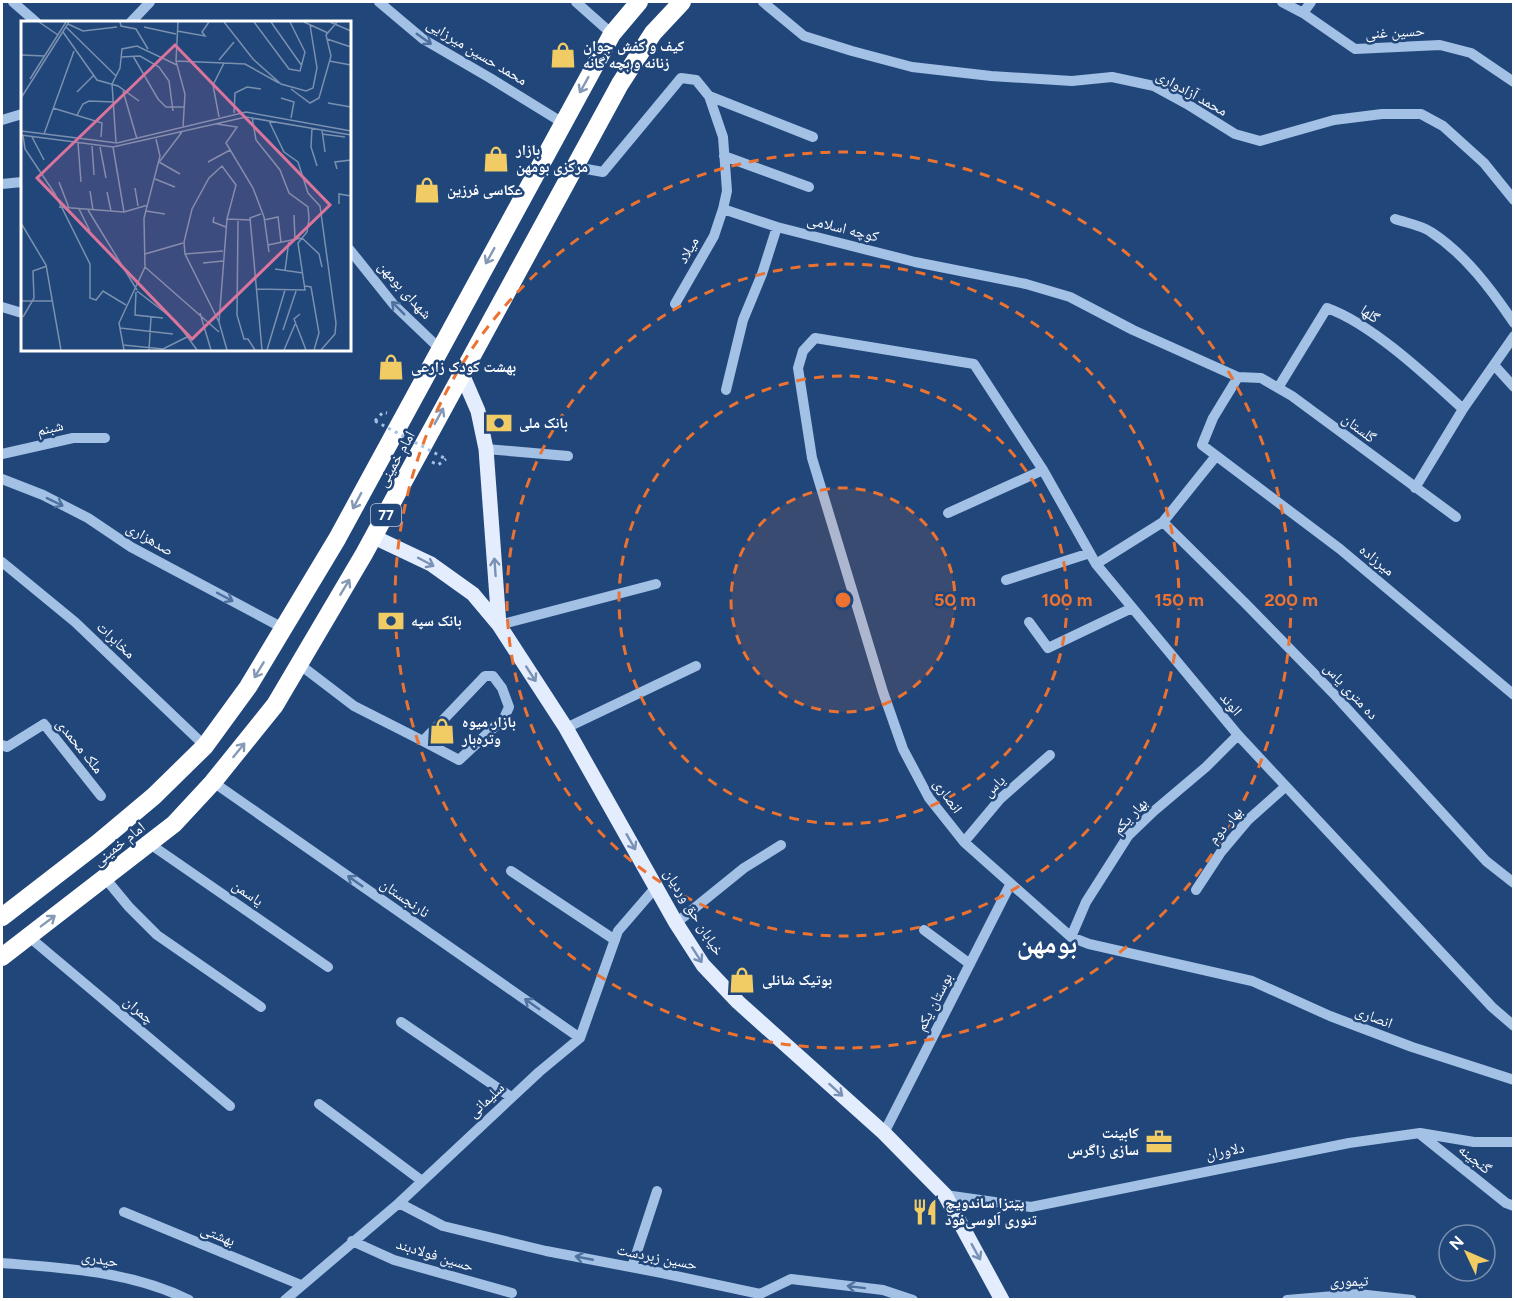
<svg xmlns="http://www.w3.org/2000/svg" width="1515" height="1301" font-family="Figtree,'Noto Naskh Arabic',sans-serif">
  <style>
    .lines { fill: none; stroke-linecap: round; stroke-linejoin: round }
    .path { stroke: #a3c0e5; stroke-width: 3; stroke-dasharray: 3 4.5; stroke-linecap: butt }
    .minor { stroke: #a3c0e5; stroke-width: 10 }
    .major { stroke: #e4edfd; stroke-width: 15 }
    .highway { stroke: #fff; stroke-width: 18 }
    .path-bridge { stroke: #a3c0e5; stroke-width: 3; stroke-dasharray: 3 4.5; stroke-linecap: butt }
    .oneway { stroke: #4e719f }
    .oneway2 { stroke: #8599b6 }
    .oneway3 { stroke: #7991b5 }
    .ring { fill: none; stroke: #eb7230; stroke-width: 3; stroke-dasharray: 10 8 }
    .labels { text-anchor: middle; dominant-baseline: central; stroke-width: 5; stroke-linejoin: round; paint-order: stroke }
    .shield { fill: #21467a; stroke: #bcc8d7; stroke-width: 1.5 }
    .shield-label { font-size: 14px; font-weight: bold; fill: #fff }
    .street-label { font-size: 15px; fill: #fff; stroke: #21467a }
    .poi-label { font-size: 15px; font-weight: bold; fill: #fff; stroke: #21467a; text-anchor: start }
    .town-label { font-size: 27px; font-weight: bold; fill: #fff; stroke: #21467a }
    .inset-road { fill: none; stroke: #7a90af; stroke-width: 1.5 }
    .view { fill: #da749d; fill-opacity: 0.15; stroke: #da749d; stroke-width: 3 }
    .inset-edge { fill: none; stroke: #fff; stroke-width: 3 }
    .centre { fill: #eb7230; stroke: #21467a; stroke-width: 3 }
    .ring-label { font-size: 18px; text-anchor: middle; font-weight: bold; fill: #eb7230; stroke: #21467a; stroke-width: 5; stroke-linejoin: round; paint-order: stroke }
  </style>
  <rect width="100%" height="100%" fill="#21467a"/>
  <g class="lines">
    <!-- path -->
    <path class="path" d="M375 421 383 412 387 413
      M432 462 438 465 446 459"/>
    <!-- minor -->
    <path class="minor" d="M13 2 36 22
      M379 2 423 39 490 78 563 123
      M576 2 612 34
      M763 2 804 36 852 51 912 67 991 76 1072 81 1112 77 1154 86 1187 104 1235 134 1260 141 1334 120 1382 114H1421L1443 126 1484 163 1514 200
      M1282 2 1303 13 1355 49 1440 45 1471 53 1514 82
      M1303 13 1311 2
      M131 22 150 2
      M709 96 813 137
      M2 120 22 114
      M724 156 809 187
      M575 167 603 172 681 78 696 80 709 96 723 137 727 191 723 209 777 227 915 262 1026 284 1070 297 1133 330 1238 377 1261 378 1292 396 1456 517
      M2 184 22 182
      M1395 219C1406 223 1421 225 1431 232 1465 254 1491 289 1514 323
      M350 250 394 305 440 349
      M675 304 714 236 723 209
      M2 307 22 313
      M1494 365 1514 387
      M1238 377 1213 418 1202 445 1340 549 1514 695
      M1278 388 1327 308C1372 324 1428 377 1463 409
      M726 390 743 320 762 274 777 227
      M486 449 568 456
      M2 454 73 438H105
      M2 479 43 495 88 518 131 547 283 628
      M1415 488 1463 409 1514 336
      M948 513 1043 470
      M1163 522 1245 603 1332 692 1486 861 1514 883
      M2 562 75 622 205 746
      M1096 564 1163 522 1216 456
      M1006 580 1090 553
      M1029 622 1048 648 1132 608
      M499 625 656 584
      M299 664 354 706 423 741 485 676H493L502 688 509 707 504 718 459 760 423 741
      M566 728 696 666
      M2 745 7 747 44 724 101 796
      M213 782 580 1038
      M964 842 1000 799 1050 755
      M150 844 328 967
      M511 871 615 940
      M105 878 129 907 157 935 261 1007
      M1196 890 1221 852 1248 820 1285 787
      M676 923 744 868 781 845
      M924 930 970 964
      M28 936 230 1106
      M1071 937 1086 902 1128 836 1154 811 1206 767 1238 735
      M401 1022 511 1097
      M1514 1026 1492 1007 1238 735 1096 564 1043 470 974 364 815 338 803 351 798 368 812 458 883 692 903 749 929 798 964 842 1071 937 1089 944 1252 981 1330 1016 1412 1047 1514 1080
      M319 1104 422 1181
      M884 1133 1010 885
      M1420 1134 1506 1203 1514 1206
      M945 1195 1031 1207 1349 1143 1420 1133 1474 1142H1514
      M399 1203 443 1226 546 1251 662 1273 760 1294 791 1279 883 1290 913 1300
      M124 1212 301 1285
      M352 1241 394 1260 512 1293
      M2 1263C65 1268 131 1271 189 1300
      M632 1267 657 1191
      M285 1300 399 1203 539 1072 580 1038 618 931 656 887
      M1287 1300 1358 1294 1412 1300"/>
    <!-- major -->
    <path class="major" d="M462 374 478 411 486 449 499 625
      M374 537 431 564 473 594 499 625 566 728 676 923 703 965 738 1002 884 1133 945 1195 1002 1300"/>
    <!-- highway -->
    <path class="highway" d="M2 917 98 843 154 796 205 746 248 687 337 539 612 34 639 2
      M2 957 174 824 213 782 275 705 364 554 620 84 653 33 682 2"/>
    <!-- path-bridge -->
    <path class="path-bridge" d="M375 421 446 459"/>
  </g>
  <!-- one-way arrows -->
  <defs><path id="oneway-shaft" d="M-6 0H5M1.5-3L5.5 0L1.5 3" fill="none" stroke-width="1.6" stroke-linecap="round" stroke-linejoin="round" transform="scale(1.5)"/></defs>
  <g class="oneway">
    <use href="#oneway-shaft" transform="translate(424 39) rotate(35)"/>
    <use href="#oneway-shaft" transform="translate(398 308) rotate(-135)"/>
    <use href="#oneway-shaft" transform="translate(55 502) rotate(26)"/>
    <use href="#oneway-shaft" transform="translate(225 597) rotate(28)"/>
    <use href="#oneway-shaft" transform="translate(355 881) rotate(-145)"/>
    <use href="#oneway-shaft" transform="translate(532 1004) rotate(-145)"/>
    <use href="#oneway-shaft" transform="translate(584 1258) rotate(-169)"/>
    <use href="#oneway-shaft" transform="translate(856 1287) rotate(-173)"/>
  </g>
  <g class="oneway2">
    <use href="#oneway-shaft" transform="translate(584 85) rotate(119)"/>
    <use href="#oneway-shaft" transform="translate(490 256) rotate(119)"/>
    <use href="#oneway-shaft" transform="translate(439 416) rotate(-61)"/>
    <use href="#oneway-shaft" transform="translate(357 501) rotate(118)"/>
    <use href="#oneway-shaft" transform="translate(345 587) rotate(-59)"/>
    <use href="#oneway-shaft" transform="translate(259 670) rotate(121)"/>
    <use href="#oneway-shaft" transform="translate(239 750) rotate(-51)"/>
    <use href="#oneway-shaft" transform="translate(48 921) rotate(-37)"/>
  </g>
  <g class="oneway3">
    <use href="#oneway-shaft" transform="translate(426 562) rotate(28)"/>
    <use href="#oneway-shaft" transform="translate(495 567) rotate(-94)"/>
    <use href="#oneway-shaft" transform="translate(531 674) rotate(57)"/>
    <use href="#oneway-shaft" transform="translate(631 842) rotate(60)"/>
    <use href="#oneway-shaft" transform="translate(697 955) rotate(57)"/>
    <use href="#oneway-shaft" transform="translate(836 1090) rotate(42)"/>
    <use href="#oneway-shaft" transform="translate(976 1252) rotate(61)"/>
  </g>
  <!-- distance rings -->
  <circle cx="843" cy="600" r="112" fill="#eb7230" fill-opacity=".12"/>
  <g class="ring">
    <circle cx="843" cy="600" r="112"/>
    <circle cx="843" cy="600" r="224"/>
    <circle cx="843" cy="600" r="336"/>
    <circle cx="843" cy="600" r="448"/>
  </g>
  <!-- icons -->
  <defs>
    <g id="shop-bare" transform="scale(2.07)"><path d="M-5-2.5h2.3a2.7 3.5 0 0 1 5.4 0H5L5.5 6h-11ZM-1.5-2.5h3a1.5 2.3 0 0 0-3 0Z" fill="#f1cc65" stroke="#21467a" stroke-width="2.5" paint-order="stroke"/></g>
    <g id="bank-bare" transform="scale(2.07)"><path d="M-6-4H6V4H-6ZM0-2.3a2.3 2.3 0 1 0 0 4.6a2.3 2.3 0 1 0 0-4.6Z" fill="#f1cc65" stroke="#21467a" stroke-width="2.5" paint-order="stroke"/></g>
    <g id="office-bare" transform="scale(2.07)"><path d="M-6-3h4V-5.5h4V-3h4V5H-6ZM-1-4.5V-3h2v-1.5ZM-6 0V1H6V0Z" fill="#f1cc65" stroke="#21467a" stroke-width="2.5" paint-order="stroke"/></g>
    <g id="restaurant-bare" transform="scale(2.07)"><path d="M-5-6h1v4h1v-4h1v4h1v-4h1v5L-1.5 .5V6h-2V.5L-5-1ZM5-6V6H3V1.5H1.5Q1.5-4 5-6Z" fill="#f1cc65" stroke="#21467a" stroke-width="2.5" paint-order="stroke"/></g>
  </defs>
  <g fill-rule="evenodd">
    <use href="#shop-bare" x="563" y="55"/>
    <use href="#shop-bare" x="496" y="159"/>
    <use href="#shop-bare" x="427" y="190"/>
    <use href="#shop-bare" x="391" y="367"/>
    <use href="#bank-bare" x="499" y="423"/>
    <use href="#bank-bare" x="391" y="621"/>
    <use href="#shop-bare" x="442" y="731"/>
    <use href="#shop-bare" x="742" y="980"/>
    <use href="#office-bare" x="1159" y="1142"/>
    <use href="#restaurant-bare" x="925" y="1212"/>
  </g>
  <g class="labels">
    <!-- shield labels -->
    <rect class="shield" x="371" y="504" width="30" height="22" rx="4.5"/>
    <g class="shield-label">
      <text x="386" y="515">77</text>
    </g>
    <!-- street labels -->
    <g class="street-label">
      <text transform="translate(1395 32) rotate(-3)">حسین غنی</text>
      <text transform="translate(477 52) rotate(31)">محمد حسین میرزایی</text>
      <text transform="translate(1192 93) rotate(29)">محمد آزادواری</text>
      <text transform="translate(843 228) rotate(14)">کوچه اسلامی</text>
      <text transform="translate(688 250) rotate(-60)">میلاد</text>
      <text transform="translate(405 290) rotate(48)">شهدای بومهن</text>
      <text transform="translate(1370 314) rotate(36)">گلها</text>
      <text transform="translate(50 428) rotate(-13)">شبنم</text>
      <text transform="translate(1359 428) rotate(37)">گلستان</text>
      <text transform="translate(396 459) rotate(-61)">امام خمینی</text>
      <text transform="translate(150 539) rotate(30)">صدهزاری</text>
      <text transform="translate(1377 560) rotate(39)">میرزاده</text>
      <text transform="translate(116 640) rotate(43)">مخابرات</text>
      <text transform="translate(1351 691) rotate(47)">ده متری یاس</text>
      <text transform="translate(1231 704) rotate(50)">الوند</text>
      <text transform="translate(80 746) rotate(51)">ملک محمدی</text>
      <text transform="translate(994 786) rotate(-44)">یاس</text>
      <text transform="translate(948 796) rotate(55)">انصاری</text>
      <text transform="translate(1130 816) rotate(-47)">بهار یکم</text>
      <text transform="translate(1225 825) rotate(-49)">بهار دوم</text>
      <text transform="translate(119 844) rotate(-38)">امام خمینی</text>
      <text transform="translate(248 893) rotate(35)">یاسمن</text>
      <text transform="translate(405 898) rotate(35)">نارنجستان</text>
      <text transform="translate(694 912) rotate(58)">خیابان حق وردیان</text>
      <text transform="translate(934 1002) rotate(-63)">بوستان یکم</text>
      <text transform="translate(139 1010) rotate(40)">چمران</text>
      <text transform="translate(1374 1017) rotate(21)">انصاری</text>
      <text transform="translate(486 1100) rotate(-43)">سلیمانی</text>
      <text transform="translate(1225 1151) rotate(-11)">دلاوران</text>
      <text transform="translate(1475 1159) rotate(39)">گنجینه</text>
      <text transform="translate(218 1235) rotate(22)">بهشتی</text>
      <text transform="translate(435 1255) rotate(17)">حسین فولادبند</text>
      <text transform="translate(657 1257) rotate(11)">حسین زبردست</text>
      <text transform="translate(100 1259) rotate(10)">حیدری</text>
      <text transform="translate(1349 1281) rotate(-1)">تیموری</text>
    </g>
    <!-- poi labels -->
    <g class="poi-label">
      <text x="583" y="46">کیف و کفش جوان<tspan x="583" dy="17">زنانه و بچه گانه</tspan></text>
      <text x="516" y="150">بازار<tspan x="516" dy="17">مرکزی بومهن</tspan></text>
      <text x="447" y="190">عکاسی فرزین</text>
      <text x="411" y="367">بهشت کودک زارعی</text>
      <text x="519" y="423">بانک ملی</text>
      <text x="411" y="621">بانک سپه</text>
      <text x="462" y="722">بازار میوه<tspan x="462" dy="17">وتره‌بار</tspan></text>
      <text x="762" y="980">بوتیک شانلی</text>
      <text x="1139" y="1133" text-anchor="end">کابینت<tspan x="1139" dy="17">سازی زاگرس</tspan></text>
      <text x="945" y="1203">پیتزا ساندویچ<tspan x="945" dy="17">تنوری اَلوسی‌‌فود</tspan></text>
    </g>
    <!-- town labels -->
    <g class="town-label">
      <text x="1047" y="943">بومهن</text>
    </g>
  </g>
  <!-- overview -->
  <g transform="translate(21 21)">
    <rect width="330" height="330" fill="#21467a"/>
    <path class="inset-road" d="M18 1 37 14M99 1 100 5 115 8 127 28M157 1 155 40 164 73 162 106M203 1 232 38 260 63 285 70 292 67 296 47 289 4M233 1 268 48 279 50 284 31 269 1M250 1 281 45M283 1 307 12M309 1 330 10M47 3 62 10 96 6M45 6 95 55M123 6 155 13M156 10 184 15 181 11 188 1M42 11 76 59 97 65 118 80M306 18 330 26M0 34 24 35M112 35 137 78 145 86H163M100 36 119 35 138 46 148 60 152 90M198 39 213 21M155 40 203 42M308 40 330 44M9 58 45 1M91 63 99 47 101 28 116 25 156 44M91 63 95 121M270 68 289 82 298 77 310 35 305 14 316 1M102 70 116 118M56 71 73 54M0 77 48 1M260 77 273 81 270 97M307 82 330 86M32 87 81 102 80 116M213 92 214 72 226 66 240 68M56 94 62 83 68 80 94 81M198 96 192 64 203 42 224 43 258 62M231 96 235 119 259 149 268 172 287 186 288 198 286 211 277 222 284 269 235 268M248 100 263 131 277 141 287 172 299 185 315 302 314 313 300 329M196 103 216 106 205 122 232 167 243 196 248 231M291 107 290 126 296 145M301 109 304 131M0 110 96 122 225 91 330 110M23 113 53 30M301 113 324 116M0 114 92 126 225 96 330 114M2 114 4 128 34 173 69 243V277L75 279 82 270 105 284M11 116 23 139M57 122 60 161M71 125 73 154M79 126 85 157M92 126 103 191M139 140 161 111M138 141 159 153M187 141 209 129M316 148 314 141 330 139M134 158 154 166M38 161 48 187M114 167 117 185M69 170 72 189M86 171 90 190M318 183V173L330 175M38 186 103 191 127 184M58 188 69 210M67 189 116 269M125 190 144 193M240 193 229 197 241 329M273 194 274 218M193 196 192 201 205 206M206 198 230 199M243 199 257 196 260 221M217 200 216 294 223 318H227L234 329M0 202 25 244 40 329M281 217 298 233 301 246M247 224 280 217M124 233 162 222M164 233 202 230M182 242 202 240M124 246 198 311M254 248 282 252M264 250 268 219M284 265 290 266 298 312 293 329M116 270 155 300 176 329M115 271 114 294 142 297M0 280H31M179 292 190 329M279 293 273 298 285 329M2 296 13 277 12 250 26 245M198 301 206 198 215 164 201 145 188 157 171 188 163 221 164 233 198 301 206 329M99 307 152 313M262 309 275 270M102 324 142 328 166 316M103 329 98 302 124 246 123 197 139 135 135 118M128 329 130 296M246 329 264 269M263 329 275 301"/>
    <path class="view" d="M154 24 309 184 171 318 16 157Z"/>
    <rect width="330" height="330" class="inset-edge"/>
  </g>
  <circle cx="843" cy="600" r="9" class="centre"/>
  <g class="ring-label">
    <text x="955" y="606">50 m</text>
    <text x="1067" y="606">100 m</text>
    <text x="1179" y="606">150 m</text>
    <text x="1291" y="606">200 m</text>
  </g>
  <!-- border -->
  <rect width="1515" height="1301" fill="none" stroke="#ffffff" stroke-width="6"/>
  <!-- north arrow -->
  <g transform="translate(1467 1253) rotate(314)"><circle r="28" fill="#21467a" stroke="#7a90af" stroke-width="1.5"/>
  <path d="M0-4.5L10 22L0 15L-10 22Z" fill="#f1cc65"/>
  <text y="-9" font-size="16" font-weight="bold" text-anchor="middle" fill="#ffffff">N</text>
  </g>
</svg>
